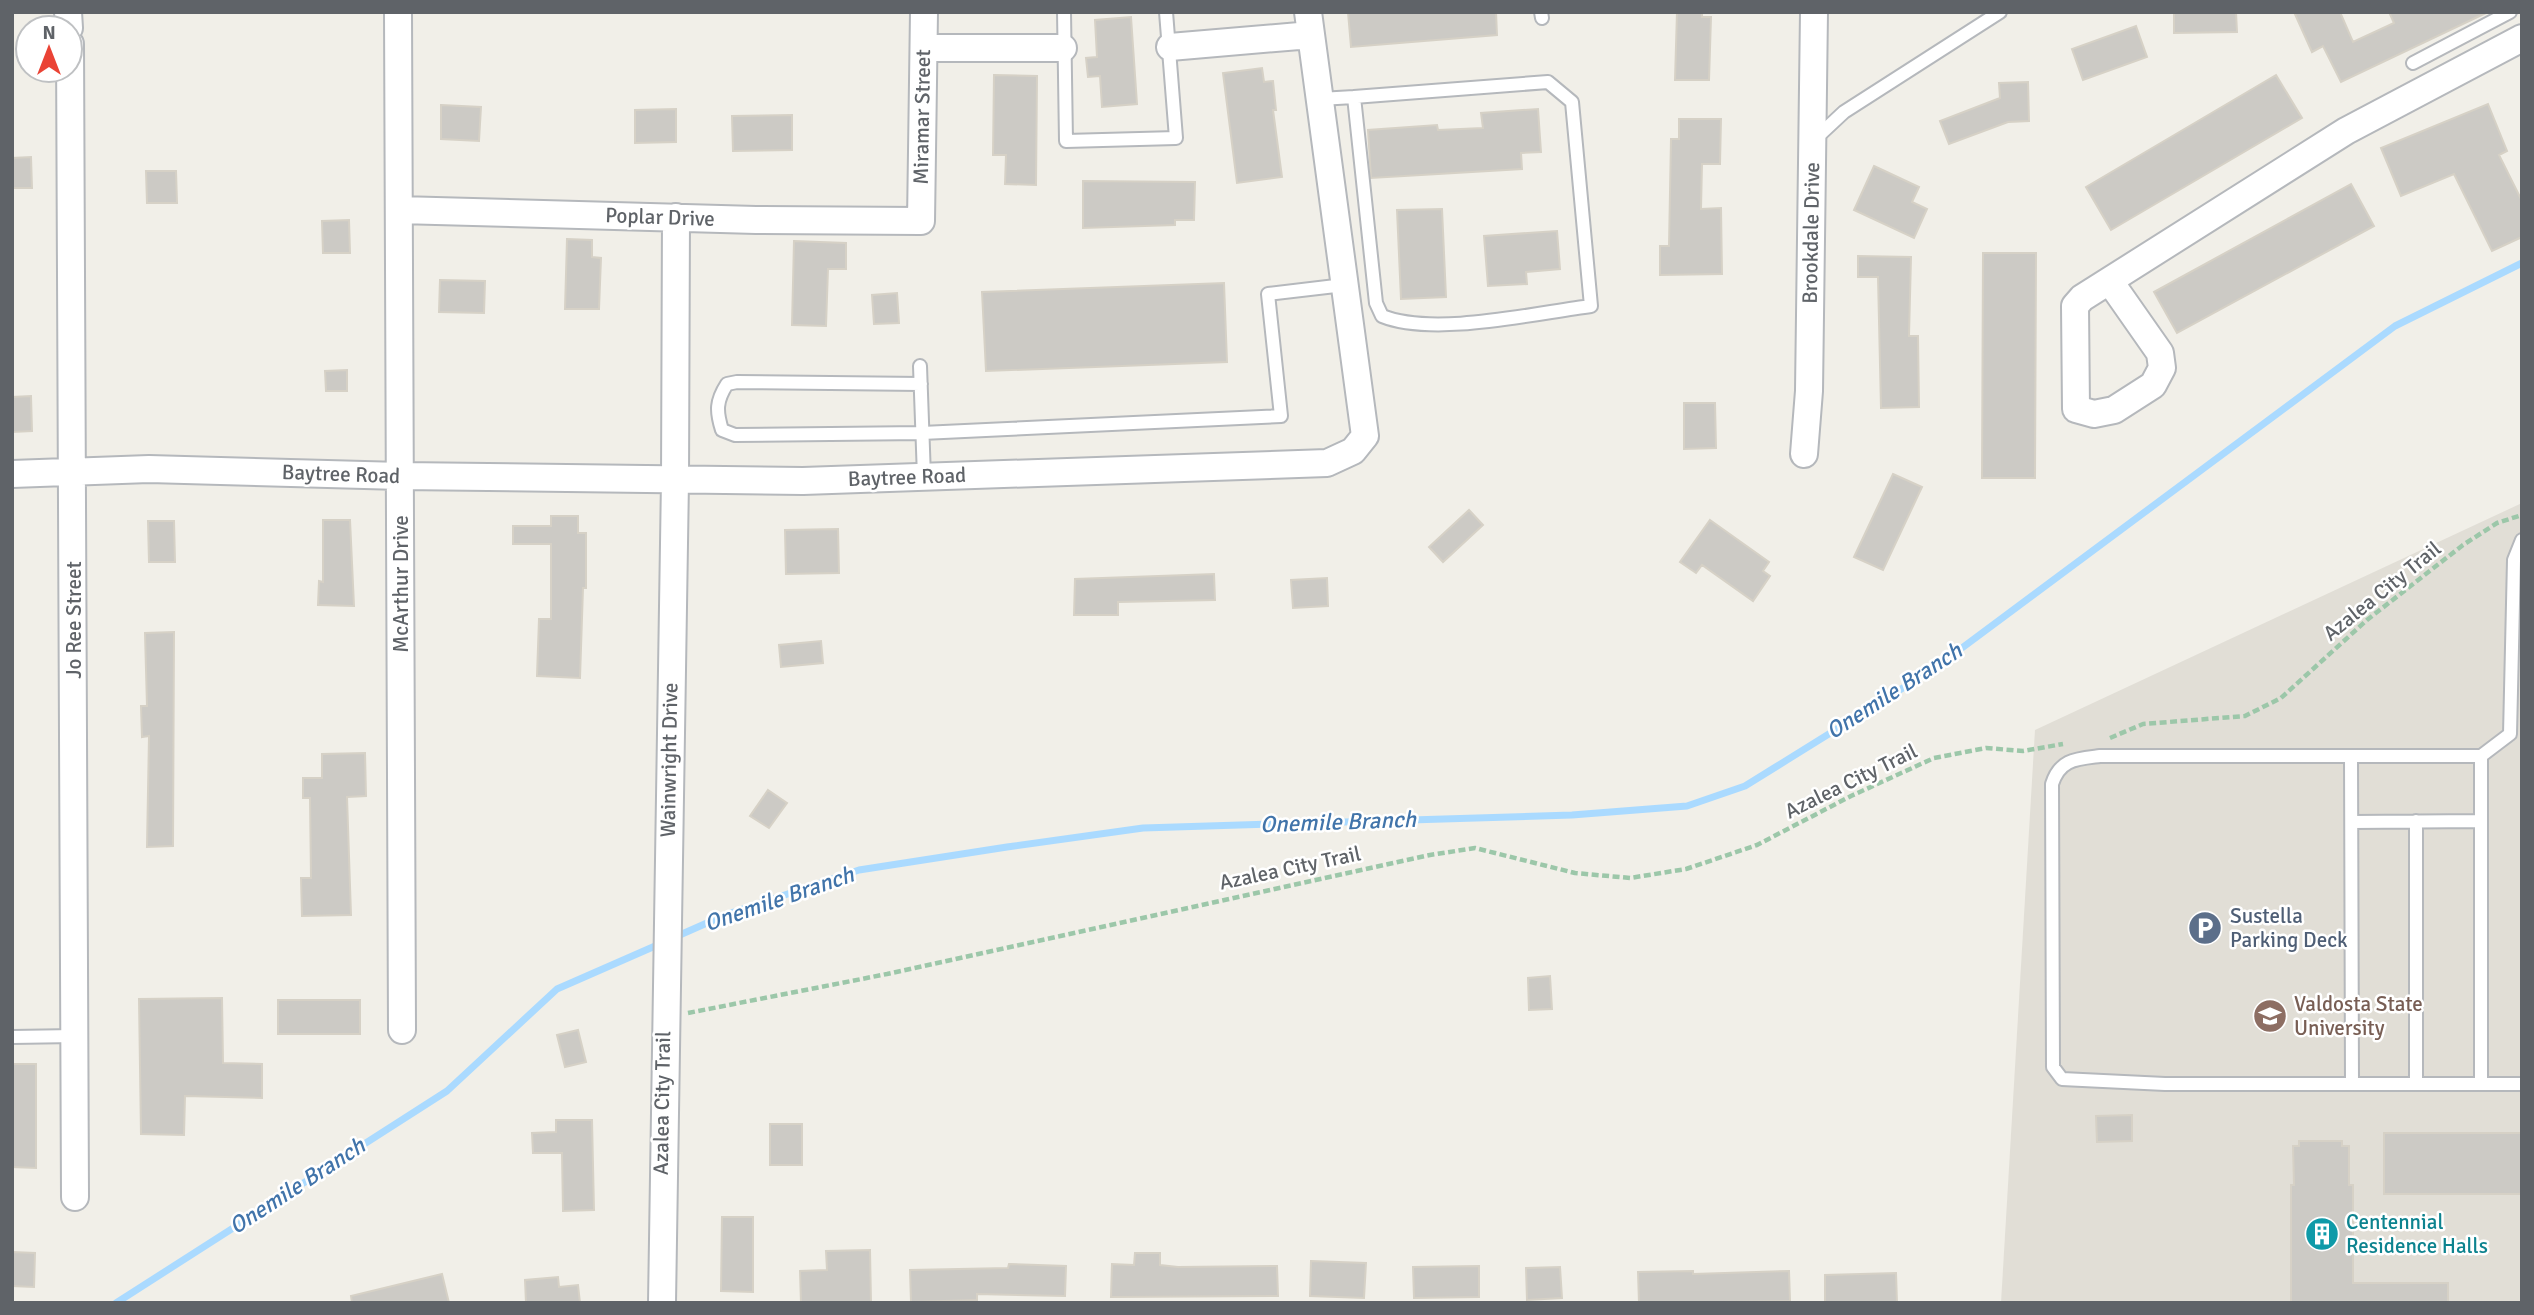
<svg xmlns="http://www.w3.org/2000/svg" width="2534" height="1315" font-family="Signika,sans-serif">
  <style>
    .education { fill: #e1ded6 }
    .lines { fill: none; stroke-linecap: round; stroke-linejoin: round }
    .stream { stroke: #aadaff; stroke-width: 7 }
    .building { fill: #cccac5; stroke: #d6d1c6; stroke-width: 2 }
    .service-casing { stroke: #b5b8bc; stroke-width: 16 }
    .minor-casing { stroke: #b5b8bc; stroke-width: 30 }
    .path { stroke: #9cc7a9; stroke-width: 4.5; stroke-dasharray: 7 3.5; stroke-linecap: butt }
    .service { stroke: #fff; stroke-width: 12 }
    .minor { stroke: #fff; stroke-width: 26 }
    .labels { text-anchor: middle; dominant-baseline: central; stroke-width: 5; stroke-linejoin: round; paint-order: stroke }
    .street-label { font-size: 21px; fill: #5f6368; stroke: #fff }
    .service-label { font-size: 21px; fill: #4e5e75; stroke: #fff; text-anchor: start }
    .education-label { font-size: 21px; fill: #785e54; stroke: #fff; text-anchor: start }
    .culture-label { font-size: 21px; fill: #0d838f; stroke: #fff; text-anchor: start }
    .water-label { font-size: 23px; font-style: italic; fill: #4174aa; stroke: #fff }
  </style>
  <rect width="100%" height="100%" fill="#f1efe8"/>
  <!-- education -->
  <path class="education" d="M2522 503V1303H2001L2035 730Z"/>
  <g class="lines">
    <!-- stream -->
    <path class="stream" d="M673 938 725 915 859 870 1007 847 1143 828 1572 815 1687 806 1745 786 1935 668 2395 326 2522 263
      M116 1303 447 1091 557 989 662 943"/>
  </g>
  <!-- building -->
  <path class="building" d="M1348 12H1496L1497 35 1351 47Z
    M1677 12H1702V17H1711L1709 80H1675Z
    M2174 12H2236L2237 32 2174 33Z
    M2294 12H2340L2353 42 2394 23 2389 12H2488L2341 82 2323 46 2312 52Z
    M1131 17 1137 104 1102 107 1100 76 1088 77 1086 58 1097 57 1095 20Z
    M2136 26 2147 57 2083 80 2072 49Z
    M1262 68 1264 82 1273 81 1276 110H1273L1282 177 1237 183 1223 73Z
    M994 75 1037 76 1036 185 1005 184 1006 155H993Z
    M2276 75 2302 118 2111 230 2086 187Z
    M2028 82 2029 121 2008 122 1949 144 1940 121 2000 98 1999 83Z
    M2488 104 2507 151 2499 155 2522 201V237L2492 251 2454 174 2401 196 2381 148Z
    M441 105 481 107 479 141 441 139Z
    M676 109V142L635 143V110Z
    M1538 109 1541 152 1521 153 1522 169 1371 178 1368 130 1437 125 1438 130 1483 128 1481 113Z
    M792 115V150L733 151 732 116Z
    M1679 119H1721L1720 164H1702L1701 209 1721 208 1722 274 1660 275V246H1669L1671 139H1679Z
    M31 157 32 188H12V158Z
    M1874 166 1919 187 1912 202 1927 209 1914 238 1854 210Z
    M146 171H176L177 203H147Z
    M1083 181 1195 182 1194 220H1175V225L1083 228Z
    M2351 184 2374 226 2177 333 2154 292Z
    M1442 209 1446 297 1401 299 1397 210Z
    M349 220 350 253H323L322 221Z
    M1557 231 1560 269 1526 272 1527 284 1488 286 1484 236Z
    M567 239 592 240V257L601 258 599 309H565Z
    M794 241 846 243V269H828L826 326 792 325Z
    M1983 253H2036L2035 478H1982Z
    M1858 256 1911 257 1909 336H1918L1919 407 1881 408 1878 277H1858Z
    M440 280 485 281 484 313 439 312Z
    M1224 283 1227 362 986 371 982 292Z
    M897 293 899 323 874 324 872 295Z
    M347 370V391H326L325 371Z
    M31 396 32 431 12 432V397Z
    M1684 403H1715L1716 448 1684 449Z
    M1893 474 1922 487 1883 570 1854 557Z
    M1469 510 1483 525 1443 562 1429 547Z
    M551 516H578V533H586V588H583L580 678 537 676 539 619H551V544H513V526H551Z
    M323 520H350L354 606 318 605 319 581 323 582Z
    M1710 520 1769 562 1763 571 1770 576 1753 601 1702 565 1696 573 1680 562Z
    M148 521H174L175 562H149Z
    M838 529 839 573 786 574 785 530Z
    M1214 574 1215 600 1118 602V615H1074L1075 579Z
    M1327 578 1328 606 1293 608 1291 580Z
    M174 632 173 846 147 847 149 736 142 737 141 706H147L145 633Z
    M821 641 823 663 781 667 779 645Z
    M365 753 366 796 347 797 351 915 302 916 301 878H311L310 798H303V778H322V754Z
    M768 790 787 803 769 828 750 816Z
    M1550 976 1552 1009 1529 1010 1528 978Z
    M222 998 223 1063 262 1064V1098L185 1096 184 1135 141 1134 139 999Z
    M278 1000H360V1034H278Z
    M578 1030 586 1062 565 1067 557 1035Z
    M12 1064H36V1168L12 1167Z
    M2132 1115V1141L2097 1142 2096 1116Z
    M556 1120H592L594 1210 563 1211 562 1153H533L532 1133 556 1132Z
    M770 1124H802V1165H770Z
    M2384 1133H2522V1194H2384Z
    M2299 1141H2342V1146H2349V1185H2353V1283H2448V1303H2291V1185H2294L2293 1146H2299Z
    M722 1217H753V1292L721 1291Z
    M870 1250 871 1303H801L800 1271 827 1270 826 1251Z
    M12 1252 35 1253 34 1287 12 1286Z
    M1135 1253H1160V1265L1178 1267 1277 1266 1278 1296 1111 1297 1112 1264 1134 1265Z
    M1311 1261 1366 1263 1364 1298 1310 1296Z
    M1009 1264 1066 1266 1065 1296 977 1294V1300L911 1302 910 1270 1008 1268Z
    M1479 1266V1297L1414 1298 1413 1267Z
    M1560 1267 1562 1298 1527 1300 1526 1268Z
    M1693 1271V1274L1789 1271 1790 1301 1639 1303 1638 1272Z
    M1896 1273 1897 1303H1825V1275Z
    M442 1274 449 1303H352L351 1296Z
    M558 1277 559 1287 578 1285 580 1303H526L525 1280Z"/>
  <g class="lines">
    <!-- service casing -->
    <g class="service-casing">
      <path id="service" d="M1064 12 1066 141 1176 138 1166 12
        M1541 12 1542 18
        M2413 63 2510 12
        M1320 99 1354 97 1376 303 1382 316C1434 337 1535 313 1591 306L1572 102 1548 82 1354 97
        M1814 140 1844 112 2000 12
        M920 366 924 477
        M921 384 737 382 727 384C716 401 716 411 722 430L735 435 922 433 1281 416 1268 294 1344 285
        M2522 540 2514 560 2510 734 2481 756V1084H2522
        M2351 756 2352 1084
        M2481 756H2100C2076 759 2060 759 2052 784L2053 1067 2062 1079 2165 1084H2481
        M2416 821V1084
        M2352 822 2481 821
        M12 1037 75 1036"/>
    </g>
    <!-- minor casing -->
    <g class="minor-casing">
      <path id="minor" d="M68 12 69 28
        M398 12 402 1030
        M70 44 75 1197
        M1170 47 1311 35
        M924 48H1063
        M399 210 756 220 921 221 924 12
        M2111 283 2160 353 2162 368 2153 385 2114 410 2094 414 2076 409 2075 306 2082 298 2346 131 2522 38
        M1804 454 1809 391 1814 12
        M12 474 149 469 401 476 803 481 1327 463 1353 451 1365 436 1308 12
        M662 1303 675 480 676 217"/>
    </g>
    <!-- path -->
    <path class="path" d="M2110 738 2143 724 2245 716 2281 698 2367 620 2463 545 2497 523 2522 515
      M688 1013 887 974 1430 855 1475 848 1575 873 1630 878 1686 869 1757 845 1851 796 1934 758 1986 748 2023 751 2063 744"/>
    <!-- service -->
    <use href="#service" class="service"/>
    <!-- minor -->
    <use href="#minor" class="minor"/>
  </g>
  <!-- icons -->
  <defs>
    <g id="parking-disc" transform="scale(1.75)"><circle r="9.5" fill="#5c6f8a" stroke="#fff"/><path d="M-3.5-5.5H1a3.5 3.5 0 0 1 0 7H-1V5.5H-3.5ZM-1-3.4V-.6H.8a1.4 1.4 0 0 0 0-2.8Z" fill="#fff"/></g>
    <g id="university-disc" transform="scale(1.75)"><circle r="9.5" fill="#8d6e63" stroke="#fff"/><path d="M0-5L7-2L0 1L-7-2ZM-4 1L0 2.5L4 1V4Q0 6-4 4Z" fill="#fff"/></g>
    <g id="building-disc" transform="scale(1.75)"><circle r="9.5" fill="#0f9aa8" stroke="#fff"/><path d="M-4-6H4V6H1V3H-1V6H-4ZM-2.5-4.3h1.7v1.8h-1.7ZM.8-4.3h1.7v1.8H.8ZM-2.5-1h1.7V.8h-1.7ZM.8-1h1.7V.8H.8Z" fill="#fff"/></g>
  </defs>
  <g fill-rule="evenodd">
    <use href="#parking-disc" x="2205" y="928"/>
    <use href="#university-disc" x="2270" y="1016"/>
    <use href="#building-disc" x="2322" y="1234"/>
  </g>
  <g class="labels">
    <!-- street labels -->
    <g class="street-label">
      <text transform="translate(922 117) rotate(-89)">Miramar Street</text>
      <text transform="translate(660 217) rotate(2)">Poplar Drive</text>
      <text transform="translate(1811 233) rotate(-89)">Brookdale Drive</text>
      <text transform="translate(341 474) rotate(2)">Baytree Road</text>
      <text transform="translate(907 477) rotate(-2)">Baytree Road</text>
      <text transform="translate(401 584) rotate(-90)">McArthur Drive</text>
      <text transform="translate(2382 591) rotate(-39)">Azalea City Trail</text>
      <text transform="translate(74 620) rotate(-90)">Jo Ree Street</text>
      <text transform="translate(669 760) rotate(-89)">Wainwright Drive</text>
      <text transform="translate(1851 781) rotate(-26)">Azalea City Trail</text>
      <text transform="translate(1290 868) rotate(-12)">Azalea City Trail</text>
      <text transform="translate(662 1103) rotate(-89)">Azalea City Trail</text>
    </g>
    <!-- service labels -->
    <g class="service-label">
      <text x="2230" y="916">Sustella<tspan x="2230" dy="24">Parking Deck</tspan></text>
    </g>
    <!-- education labels -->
    <g class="education-label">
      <text x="2294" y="1004">Valdosta State<tspan x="2294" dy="24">University</tspan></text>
    </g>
    <!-- culture labels -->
    <g class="culture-label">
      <text x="2346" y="1222">Centennial<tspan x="2346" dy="24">Residence Halls</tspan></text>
    </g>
    <!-- water labels -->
    <g class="water-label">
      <text transform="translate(1894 691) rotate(-33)">Onemile Branch</text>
      <text transform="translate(1338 822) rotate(-2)">Onemile Branch</text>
      <text transform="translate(779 899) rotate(-19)">Onemile Branch</text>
      <text transform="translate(297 1186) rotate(-33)">Onemile Branch</text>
    </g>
  </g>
  <!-- border -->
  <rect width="2534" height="1315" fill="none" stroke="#5f6368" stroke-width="28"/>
  <!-- north arrow -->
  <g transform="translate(49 49)"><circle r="33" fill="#ffffff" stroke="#bfc1c3" stroke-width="2"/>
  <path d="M0-5L12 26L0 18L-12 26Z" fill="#ea4335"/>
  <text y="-10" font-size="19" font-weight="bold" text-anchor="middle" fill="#5f6368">N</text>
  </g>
</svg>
